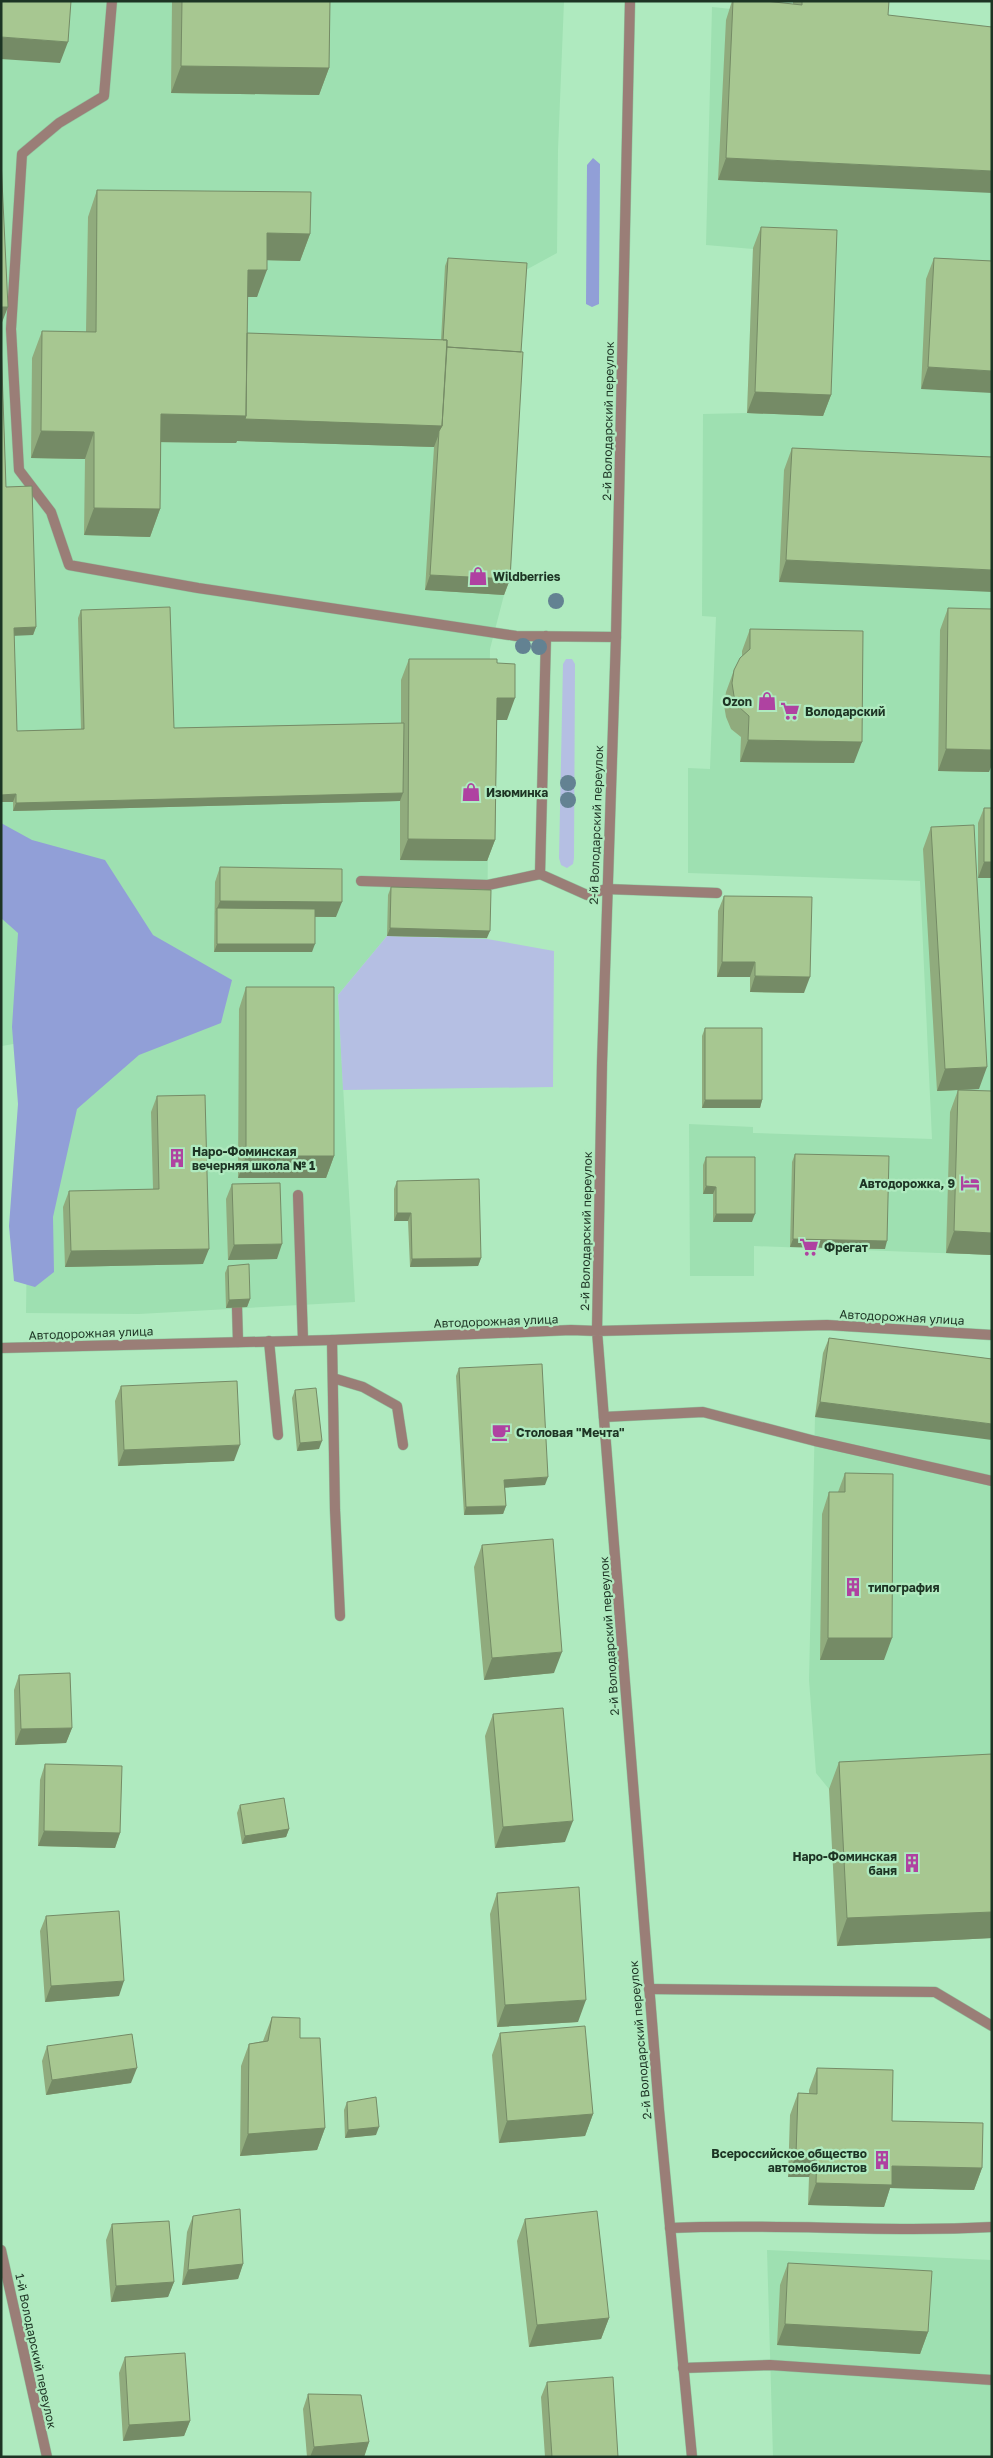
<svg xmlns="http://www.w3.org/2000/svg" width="993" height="2458" font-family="'Golos Text',sans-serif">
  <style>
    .built { fill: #9ee0b1 }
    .green { fill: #b5bfe3 }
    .forest { fill: #919fd7 }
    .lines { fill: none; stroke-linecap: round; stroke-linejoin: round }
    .service-casing { stroke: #92c6a0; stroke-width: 11 }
    .minor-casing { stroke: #92c6a0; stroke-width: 11 }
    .service { stroke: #9a7e77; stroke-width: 10 }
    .minor { stroke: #9a7e77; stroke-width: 10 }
    .tree { fill: #638292 }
    .wall { fill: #90ab7d }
    .shaded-wall { fill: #758b66 }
    .building { fill: #a7c791; stroke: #758b66 }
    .labels { text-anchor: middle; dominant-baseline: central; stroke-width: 4.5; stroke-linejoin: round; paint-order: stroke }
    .street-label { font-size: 12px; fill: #1d3424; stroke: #afeabf }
    .poi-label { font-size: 12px; font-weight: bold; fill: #1d3424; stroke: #afeabf; text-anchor: start }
  </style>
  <rect width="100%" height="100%" fill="#afeabf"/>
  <!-- built -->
  <path class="built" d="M1 1H564L558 150 557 253 524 271 504 595 490 649 487 939 387 936 338 995 355 1302 139 1314 26 1313 30 1041 2 1046 1 1040Z
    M793 1H881V31L992 43V1255L754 1246V1276H690L689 1124 753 1127V1133L932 1139 920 881 688 873V768L710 769 716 617 702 616 703 414 747 413 753 249 706 245 712 7 793 15Z
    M823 1353 992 1375V1781L829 1789 816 1773 809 1680 815 1417Z
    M767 2250 992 2260V2457H773Z"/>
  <!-- green -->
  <path class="green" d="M566 659H572L575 664 574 858 573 864 567 868 561 865 559 858 563 664Z
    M387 936 487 939 554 951 553 1087 343 1090 338 995Z"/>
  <!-- forest -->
  <path class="forest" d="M593 158 600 164 599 304 592 307 586 304 587 165Z
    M1 823 32 840 105 860 153 935 232 980 221 1023 139 1055 77 1109 53 1217 54 1272 35 1287 14 1281 9 1226 18 1104 12 1027 18 933 1 918Z"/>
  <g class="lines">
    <!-- service casing -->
    <g class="service-casing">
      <path id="service" d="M112 1 104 96 59 123 22 154 11 329 19 470 51 512 69 565 198 588 516 636 616 637
        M546 636 540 874 587 895 606 889 717 893
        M361 881 488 885 540 874
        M298 1195 303 1340
        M237 1307 238 1342
        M332 1340 335 1510 340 1616
        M269 1341 278 1435
        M333 1378 363 1387 397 1406 403 1445
        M604 1417 703 1412 815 1441 992 1481
        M649 1989 935 1992 992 2026
        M670 2228C777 2223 885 2233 992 2227
        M683 2368 770 2365 992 2380"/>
    </g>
    <!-- minor casing -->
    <g class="minor-casing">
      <path id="minor" d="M630 1 616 637 602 1063 597 1331 659 2110 692 2457
        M1 1348 332 1340 571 1330 597 1331 827 1325 992 1335
        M1 2250 47 2457"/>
    </g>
    <!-- service -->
    <use href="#service" class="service"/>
    <!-- minor -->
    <use href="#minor" class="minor"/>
  </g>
  <!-- trees -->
  <g class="tree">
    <circle cx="556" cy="601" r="8"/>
    <circle cx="523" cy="646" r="8"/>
    <circle cx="539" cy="647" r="8"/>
    <circle cx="568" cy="783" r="8"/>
    <circle cx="568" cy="800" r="8"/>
  </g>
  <!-- wall -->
  <path class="wall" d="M172 1H330L329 68 319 95 171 93Z
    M732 1H765L793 4V1H889L718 180 726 20Z
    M97 190 310 234 300 261 267 260 257 297H247V333L441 340 445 266 448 258 521 352 510 579 504 595 425 590 434 447 237 441 236 443 161 442 160 509 150 537 84 535 85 459 31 458 32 358 42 331 86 332 88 217Z
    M761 227 831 395 823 416 747 413 753 248Z
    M934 258 992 261 921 389 926 279Z
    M1 340 6 487 36 627 33 635H14L17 731 81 729 78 618 81 610 174 728 401 723V680L409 659 507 720H497L495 840 487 861 400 860V801L13 811V802H1Z
    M792 448 992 457 779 582 784 470Z
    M948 608 989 772 938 771 940 630Z
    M750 629 854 763 740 762 741 737 731 729 726 717 724 705 726 692 734 670 742 656V651Z
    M984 808H992V878H978V823Z
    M931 827 979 1089 937 1091 923 849Z
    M220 867 336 917H315L312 952H214L215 882Z
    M391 887 487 938 387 936 388 895Z
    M724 896 804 993 750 992V977H717L718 911Z
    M246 987 334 1156 326 1178H238L239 1009Z
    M705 1028 762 1100 760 1108H702V1036Z
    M958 1090 992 1255 946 1253 950 1112Z
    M157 1096 203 1264 65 1267 63 1207 69 1191 153 1189 151 1112Z
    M795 1154 885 1249 790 1247 792 1162Z
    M706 1157 752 1222H713V1194H703V1165Z
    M397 1181 481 1258 478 1266 410 1267 408 1221H394V1189Z
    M232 1184 277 1259 228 1260 226 1199Z
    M228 1266 250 1299 247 1307 226 1308 225 1273Z
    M829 1338 992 1359 815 1417 823 1353Z
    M459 1368 545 1485 505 1487 506 1506 503 1514 464 1515 456 1376Z
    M121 1386 234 1461 118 1466 115 1401Z
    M295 1390 319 1449 297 1451 292 1398Z
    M845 1473 884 1660H820L822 1514 829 1492H838Z
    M482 1545 554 1673 484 1680 474 1567Z
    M19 1675 72 1728 66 1743 15 1745 14 1690Z
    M493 1714 565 1842 495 1848 485 1736Z
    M992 1754V1938L837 1946 829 1789 839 1762Z
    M45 1764 120 1833 115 1848 38 1846 40 1780Z
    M240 1805 289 1829 286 1837 242 1844 237 1813Z
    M497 1893 578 2022 497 2027 490 1914Z
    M46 1916 119 1996 45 2002 40 1931Z
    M272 2017 300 2038 325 2128 317 2150 240 2156 241 2066 249 2044 263 2041Z
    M500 2033 593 2114 585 2136 499 2143 492 2055Z
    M47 2046 131 2083 46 2095 42 2061Z
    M817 2068 892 2121 982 2168 974 2190 890 2188 884 2207 808 2205 809 2177H788L790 2115 798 2093 809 2094V2090Z
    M347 2102 376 2135 345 2138 344 2110Z
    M193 2216 243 2264 238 2279 182 2285 187 2232Z
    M525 2219 609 2318 601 2339 529 2347 517 2241Z
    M112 2224 174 2282 168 2297 111 2302 106 2240Z
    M788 2263 928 2332 920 2354 777 2345 780 2285Z
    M125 2357 190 2421 184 2436 123 2441 119 2373Z
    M547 2382 618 2457H545L541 2397Z
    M308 2394 369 2442 364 2457H307L303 2409Z"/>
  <!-- shaded-wall -->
  <path class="shaded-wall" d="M1 37 68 42 60 63 1 59Z
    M181 66 329 68 319 95 171 93Z
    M726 158 992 171V193L718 180Z
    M267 233 310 234 300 261 257 260Z
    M248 270H267L257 297H238Z
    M1 307H8L1 325Z
    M928 367 992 371V393L921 389Z
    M755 392 831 395 823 416 747 413Z
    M161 414 246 416 442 426 434 447 237 441 236 443 151 442Z
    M41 431 94 432 85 459 31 458Z
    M94 508 160 509 150 537 84 535Z
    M786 560 992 570V592L779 582Z
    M430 575 510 579 504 595 425 590Z
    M36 627 33 635 11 636 14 628Z
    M497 698H515L507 720H489Z
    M748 740 862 742 854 763 740 762Z
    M946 749 992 750V765L989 772 938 771Z
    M403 793 400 801 13 811 16 803Z
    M16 794 13 802H1V795Z
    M408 839 495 840 487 861 400 860Z
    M984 862H992V878H978Z
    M220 901 342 902 336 917 217 916V908L214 916Z
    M390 928 490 931 487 938 387 936Z
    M217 944H315L312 952H214Z
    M722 962H755L750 977H717Z
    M755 976 810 977 804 993 750 992Z
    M987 1067 979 1089 937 1091 945 1069Z
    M705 1100H762L760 1108H702Z
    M246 1156H334L326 1178H238Z
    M706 1186 716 1187 713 1194H703Z
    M397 1213H411L408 1221H394Z
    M716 1214H755L752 1222H713Z
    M954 1231 992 1233V1255L946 1253Z
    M793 1239 887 1241 885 1249 790 1247Z
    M282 1244 277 1259 228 1260 234 1245Z
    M209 1249 203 1264 65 1267 71 1251Z
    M481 1258 478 1266 410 1267 412 1259Z
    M250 1299 247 1307 226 1308 229 1300Z
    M820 1402 992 1424V1440L815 1417Z
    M322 1441 319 1449 297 1451 300 1443Z
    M240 1445 234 1461 118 1466 124 1450Z
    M548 1477 545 1485 502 1488 504 1480Z
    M506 1506 503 1514 464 1515 466 1507Z
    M828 1638H892L884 1660H820Z
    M562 1652 554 1673 484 1680 492 1658Z
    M72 1728 66 1743 15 1745 21 1729Z
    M573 1821 565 1842 495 1848 503 1827Z
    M289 1829 286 1837 242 1844 245 1836Z
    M44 1831 120 1833 115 1848 38 1846Z
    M992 1912V1938L837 1946 847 1918Z
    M124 1981 119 1996 45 2002 51 1986Z
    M586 2000 578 2022 497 2027 505 2005Z
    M137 2068 131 2083 46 2095 52 2080Z
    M593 2114 585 2136 499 2143 507 2121Z
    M379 2127 376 2135 345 2138 348 2130Z
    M325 2128 317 2150 240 2156 248 2134Z
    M796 2155H817L809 2177H788Z
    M892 2166 982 2168 974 2190 890 2188 884 2207 808 2205 816 2183Z
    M243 2264 238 2279 182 2285 188 2270Z
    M174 2282 168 2297 111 2302 116 2286Z
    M609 2318 601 2339 529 2347 537 2325Z
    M785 2324 928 2332 920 2354 777 2345Z
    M190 2421 184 2436 123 2441 129 2425Z
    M369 2442 364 2457H310L314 2447Z"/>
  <!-- building -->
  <path class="building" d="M1 1H71L68 42 1 37Z
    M182 1H330L329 68 181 66Z
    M733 1H765L802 5V1H889L888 15 992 27V171L726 158Z
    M1 160 8 307H1Z
    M97 190 311 192 310 234 267 233V270H248L246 416 161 414 160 509 94 508V432L41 431 42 331 96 332Z
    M761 227 837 230 831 395 755 392Z
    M448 258 527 263 521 352 447 347V340H443Z
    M934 258 992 261V371L928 367Z
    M247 333 447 340 442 426 245 419 246 416Z
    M1 340 6 487 32 486 36 627 14 628 17 731 84 729 81 610 170 607 174 728 404 723 403 793 16 803V794L1 795Z
    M447 347 523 352 510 579 430 575 439 431 442 426Z
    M792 448 992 457V570L786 560Z
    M948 608 992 609V750L946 749Z
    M750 629 863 631 862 742 748 740 749 716 739 707 734 696 732 683 734 670 740 658 750 649Z
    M409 659H497V663L515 664V698H497L495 840 408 839Z
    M984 808H992V862H984Z
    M974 825 987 1067 945 1069 931 827Z
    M220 867 342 869V902L220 901Z
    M391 887 491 890 490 931 390 928Z
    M724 896 812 897 810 977 755 976V962H722Z
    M217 908 315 909V944H217Z
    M246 987H334V1156H246Z
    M705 1028H762V1100H705Z
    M958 1090 992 1091V1233L954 1231Z
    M205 1095 209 1249 71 1251 69 1191 159 1189 157 1096Z
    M795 1154 889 1156 887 1241 793 1239Z
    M706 1157H755V1214H716V1187L706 1186Z
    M479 1179 481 1258 412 1259 411 1213H397V1181Z
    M280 1183 282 1244 234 1245 232 1184Z
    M249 1264 250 1299 229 1300 228 1266Z
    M829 1338 992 1359V1424L820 1402Z
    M542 1364 548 1477 504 1480 506 1506 466 1507 459 1368Z
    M237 1381 240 1445 124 1450 121 1386Z
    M316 1388 322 1441 300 1443 295 1390Z
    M845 1473 893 1474 892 1638H828L829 1492H845Z
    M553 1539 562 1652 492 1658 482 1545Z
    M70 1673 72 1728 21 1729 19 1675Z
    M563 1708 573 1821 503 1827 493 1714Z
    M992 1754V1912L847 1918 839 1762Z
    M45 1764 122 1766 120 1833 44 1831Z
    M284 1798 289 1829 245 1836 240 1805Z
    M579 1887 586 2000 505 2005 497 1893Z
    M119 1911 124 1981 51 1986 46 1916Z
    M272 2017 300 2018V2038H320L325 2128 248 2134 249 2044 268 2041Z
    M585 2026 593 2114 507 2121 500 2033Z
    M132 2034 137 2068 52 2080 47 2046Z
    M817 2068 893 2070 892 2121 983 2123 982 2168 892 2166V2185L816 2183 817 2155H796L798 2093 817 2094Z
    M376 2097 379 2127 348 2130 347 2102Z
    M240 2209 243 2264 188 2270 193 2216Z
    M597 2211 609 2318 537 2325 525 2219Z
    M169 2221 174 2282 116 2286 112 2224Z
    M788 2263 932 2271 928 2332 785 2324Z
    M185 2353 190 2421 129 2425 125 2357Z
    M613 2377 618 2457H552L547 2382Z
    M308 2394 361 2395 369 2442 314 2447Z"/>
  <!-- icons -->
  <defs>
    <g id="shop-bare" transform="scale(1.5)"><path d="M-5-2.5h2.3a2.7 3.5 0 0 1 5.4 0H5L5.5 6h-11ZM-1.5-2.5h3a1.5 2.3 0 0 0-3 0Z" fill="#af42a1" stroke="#afeabf" stroke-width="2.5" paint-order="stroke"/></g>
    <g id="supermarket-bare" transform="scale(1.5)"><path d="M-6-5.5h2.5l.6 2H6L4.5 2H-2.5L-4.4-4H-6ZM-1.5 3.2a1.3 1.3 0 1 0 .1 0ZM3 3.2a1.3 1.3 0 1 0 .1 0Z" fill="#af42a1" stroke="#afeabf" stroke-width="2.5" paint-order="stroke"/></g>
    <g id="building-bare" transform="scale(1.5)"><path d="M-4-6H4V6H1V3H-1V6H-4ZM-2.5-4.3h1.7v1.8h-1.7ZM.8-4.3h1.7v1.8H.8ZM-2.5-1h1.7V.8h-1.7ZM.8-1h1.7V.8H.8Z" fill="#af42a1" stroke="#afeabf" stroke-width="2.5" paint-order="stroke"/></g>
    <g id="hotel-bare" transform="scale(1.5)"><path d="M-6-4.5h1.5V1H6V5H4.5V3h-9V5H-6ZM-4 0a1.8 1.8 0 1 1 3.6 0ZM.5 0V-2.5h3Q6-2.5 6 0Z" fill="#af42a1" stroke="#afeabf" stroke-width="2.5" paint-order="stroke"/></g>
    <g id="cafe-bare" transform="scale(1.5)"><path d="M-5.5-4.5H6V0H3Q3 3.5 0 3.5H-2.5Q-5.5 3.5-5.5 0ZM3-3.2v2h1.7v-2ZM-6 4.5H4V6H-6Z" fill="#af42a1" stroke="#afeabf" stroke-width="2.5" paint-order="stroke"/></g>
  </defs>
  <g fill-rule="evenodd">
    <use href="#shop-bare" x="478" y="576"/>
    <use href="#shop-bare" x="767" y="701"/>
    <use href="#supermarket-bare" x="790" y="711"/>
    <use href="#shop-bare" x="471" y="792"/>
    <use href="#building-bare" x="177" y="1158"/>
    <use href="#hotel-bare" x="970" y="1183"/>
    <use href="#supermarket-bare" x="809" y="1247"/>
    <use href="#cafe-bare" x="501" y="1432"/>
    <use href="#building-bare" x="853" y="1587"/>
    <use href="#building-bare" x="912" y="1863"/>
    <use href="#building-bare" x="882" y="2160"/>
  </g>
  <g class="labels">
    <!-- street labels -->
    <g class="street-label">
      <text transform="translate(608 421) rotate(-89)">2-й Володарский переулок</text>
      <text transform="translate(596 825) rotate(-88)">2-й Володарский переулок</text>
      <text transform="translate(586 1231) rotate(-89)">2-й Володарский переулок</text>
      <text transform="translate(902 1317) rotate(3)">Автодорожная улица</text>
      <text transform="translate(496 1321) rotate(-2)">Автодорожная улица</text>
      <text transform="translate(91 1333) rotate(-2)">Автодорожная улица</text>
      <text transform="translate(609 1636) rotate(-94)">2-й Володарский переулок</text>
      <text transform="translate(640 2040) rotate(-95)">2-й Володарский переулок</text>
      <text transform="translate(36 2351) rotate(78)">1-й Володарский переулок</text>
    </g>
    <!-- poi labels -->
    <g class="poi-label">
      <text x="493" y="576">Wildberries</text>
      <text x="752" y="701" text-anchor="end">Ozon</text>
      <text x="805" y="711">Володарский</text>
      <text x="486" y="792">Изюминка</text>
      <text x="192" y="1151">Наро-Фоминская<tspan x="192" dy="14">вечерняя школа № 1</tspan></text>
      <text x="955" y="1183" text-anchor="end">Автодорожка, 9</text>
      <text x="824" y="1247">Фрегат</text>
      <text x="516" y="1432">Столовая "Мечта"</text>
      <text x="868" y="1587">типография</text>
      <text x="897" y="1856" text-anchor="end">Наро-Фоминская<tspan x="897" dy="14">баня</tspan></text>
      <text x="867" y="2153" text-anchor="end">Всероссийское общество<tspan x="867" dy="14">автомобилистов</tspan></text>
    </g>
  </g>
  <!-- border -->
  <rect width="993" height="2458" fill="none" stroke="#1d3424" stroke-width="5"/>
</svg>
